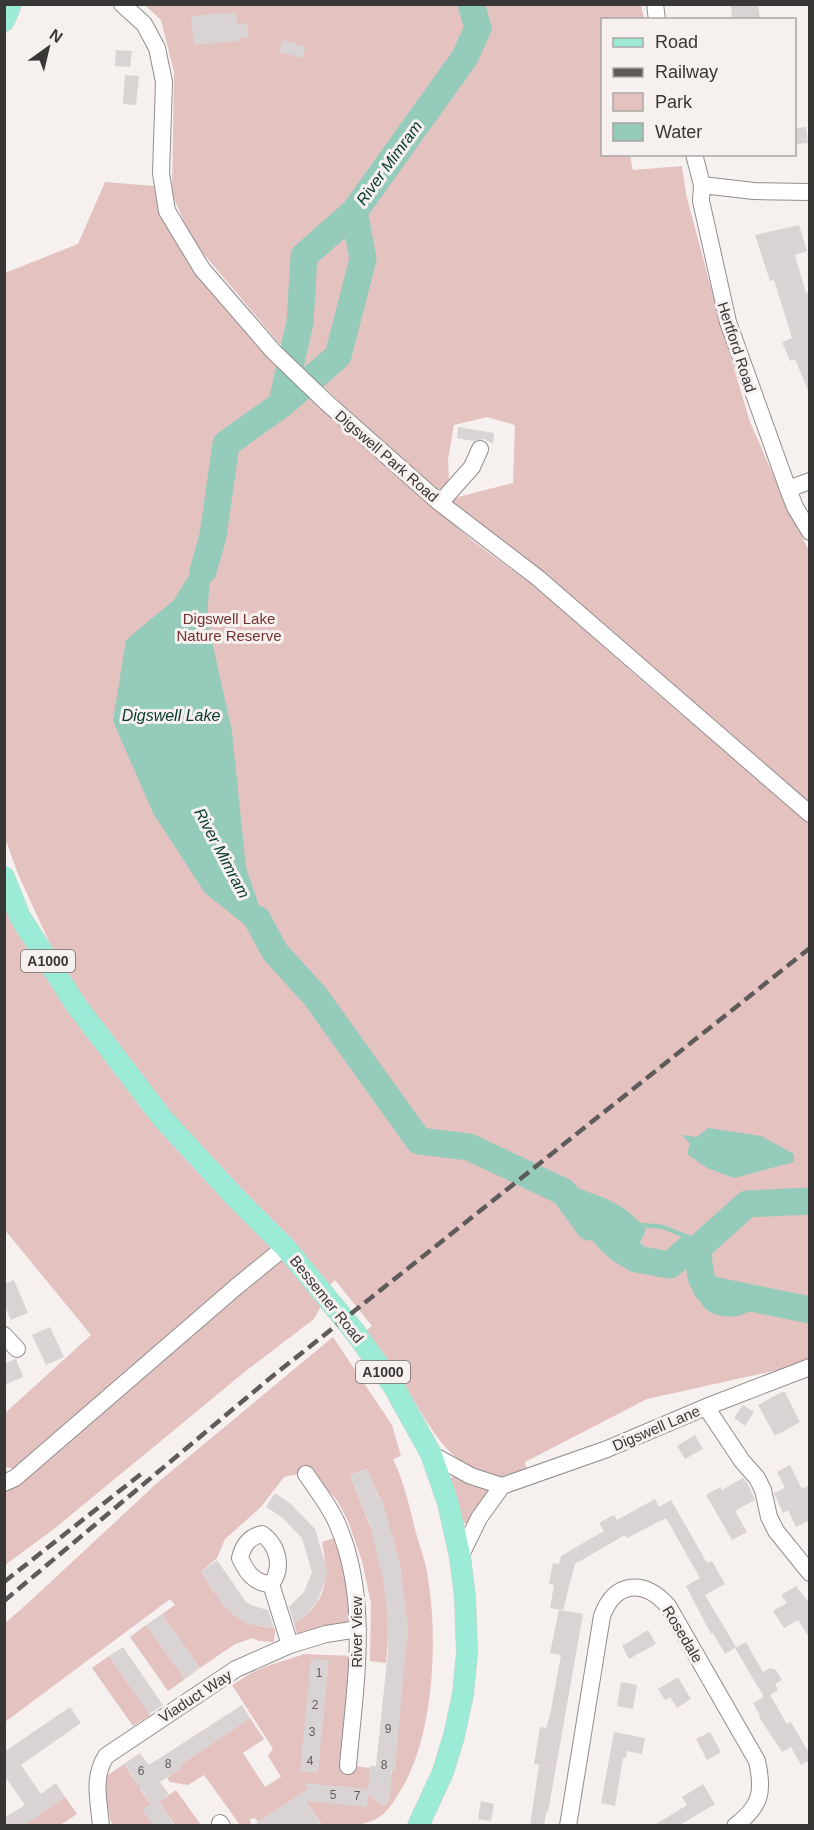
<svg xmlns="http://www.w3.org/2000/svg" width="814" height="1830" font-family="Arial,sans-serif">
  <style>
    .green { fill: #e3c2c0; fill-rule: evenodd }
    .water { fill: #94cbba }
    .lines { fill: none; stroke-linecap: round; stroke-linejoin: round }
    .stream { stroke: #94cbba; stroke-width: 4.5 }
    .river { stroke: #94cbba; stroke-width: 27 }
    .building { fill: #dad3d3 }
    .minor-casing { stroke: #938d8d; stroke-width: 18 }
    .major-casing { stroke: #cfcfcf; stroke-width: 22 }
    .minor { stroke: #fff; stroke-width: 16 }
    .major { stroke: #9bebd7; stroke-width: 21 }
    .rail { stroke: #5f5b5b; stroke-width: 4.5; stroke-dasharray: 12 6; stroke-linecap: butt }
    .labels { text-anchor: middle; dominant-baseline: central; stroke-width: 6; stroke-linejoin: round; paint-order: stroke }
    .number-label { font-size: 12px; fill: #615d5d }
    .shield { fill: #f6f0ef; stroke: #726e6e; stroke-width: 1.5 }
    .shield-label { font-size: 14px; font-weight: bold; fill: #393636 }
    .street-label { font-size: 15px; fill: #393636; stroke: #f6f0ef }
    .park-label { font-size: 15px; fill: #733231; stroke: #f6f0ef }
    .water-label { font-size: 16px; font-style: italic; fill: #06392d; stroke: #f6f0ef }
  </style>
  <rect width="100%" height="100%" fill="#f6f0ef"/>
  <!-- green -->
  <path class="green" d="M145 5H641L644 19 602 20V154L635 155 630 156 633 170 682 166 686 194 718 315 750 422 790 513 809 551V804L570 597 450 499 404 465 277 341 192 240 172 194 174 72 161 20ZM487 417 515 425 513 483 450 499 448 459 454 425Z
    M105 182 154 186 157 205 174 238 362 444 474 542 538 589 655 692 809 822V1363L647 1399 525 1462 527 1471C520 1473 512 1477 505 1477 453 1477 429 1424 406 1387 395 1369 382 1351 368 1335L366 1331 372 1326 335 1280 328 1287 118 1055 57 959 18 874 5 838V273L78 244Z
    M5 911 7 912 50 979 141 1109 186 1160 239 1216 264 1237 323 1302 314 1319 247 1370 54 1529 5 1565V1474L16 1469 5 1467 4 1414 91 1335 5 1230Z
    M333 1337 392 1425 401 1456 393 1459C404 1482 409 1505 415 1529 419 1546 426 1561 428 1578 438 1639 434 1734 402 1788 395 1799 388 1813 376 1819 360 1827 339 1826 322 1825L301 1794 258 1822 255 1818 250 1819 251 1825H240L204 1775 188 1785 170 1782 167 1778 181 1768 180 1765 250 1718 264 1739 243 1753 265 1787 281 1777 268 1756 273 1749 232 1685 253 1672 270 1665 305 1654 351 1656 340 1764 370 1768 369 1778 391 1780 408 1628 400 1565 381 1497H379L367 1469 350 1475C357 1494 365 1512 372 1531 386 1571 391 1621 386 1663L370 1661 371 1603 362 1561 348 1521 337 1500 309 1472 284 1477 260 1508 225 1539 217 1558 201 1572C222 1604 233 1626 275 1628L274 1642 258 1641 253 1638 235 1644 200 1668 162 1614 175 1605 170 1599 5 1722V1623L27 1604 156 1484Z
    M454 1476 487 1488 489 1494 467 1524 463 1522 450 1479Z
    M337 1537 353 1609 348 1622 342 1627 297 1634 294 1624C328 1602 329 1579 322 1542Z
    M146 1625 185 1679 168 1691 130 1637Z
    M109 1656 150 1715 133 1726 92 1668Z
    M124 1764 135 1781 144 1786 140 1789 151 1804 143 1810 154 1825H113L111 1822 105 1796V1777Z
    M176 1790 201 1825H175L159 1802Z
    M65 1797 77 1814 60 1825 23 1826Z"/>
  <!-- water -->
  <path class="water" d="M213 536 207 618 232 732 246 868 275 952 239 920 205 893 153 813 113 721 126 640 174 600Z
    M708 1128 761 1136 794 1154V1162L734 1178 707 1168 687 1154 690 1144 682 1135 697 1137Z
    M577 1188C606 1198 627 1205 646 1230L640 1242C648 1254 658 1259 671 1264 663 1271 655 1272 645 1272 609 1273 586 1230 565 1205L567 1196Z
    M701 1277 706 1283 765 1294 764 1300C759 1304 753 1309 748 1312 735 1320 712 1318 702 1305 698 1299 697 1288 695 1281Z"/>
  <g class="lines">
    <!-- stream -->
    <path class="stream" d="M641 1225 663 1227 695 1240 697 1249"/>
    <!-- river -->
    <path class="river" d="M284 393 300 322 304 256 354 212
      M203 571 213 536 226 444 282 404 338 356 363 259 354 212 465 57 478 28 471 4
      M257 919 275 952 315 996 419 1141 469 1147 564 1192 589 1227
      M697 1249 701 1277 707 1289 810 1310
      M636 1259 670 1265 688 1249H697L747 1204 810 1201"/>
  </g>
  <!-- building -->
  <path class="building" d="M758 4 760 20H732L731 5Z
    M236 12 237 24 247 23 249 38H239V41L194 45 191 16Z
    M283 40 306 47 302 58 279 52Z
    M116 50 132 51 130 67 115 66Z
    M125 75 139 76 136 105 123 104Z
    M806 127 808 143 795 144V128Z
    M799 225 807 251 795 255 806 293 810 292 809 393 795 359 790 361 782 342 792 338 774 280 770 281 755 235Z
    M458 427 494 433 493 444 484 439 473 441 457 438Z
    M14 1280 28 1313 11 1320 4 1304V1284Z
    M50 1327 64 1357 46 1365 32 1335Z
    M16 1359 23 1377 4 1385V1364Z
    M782 1392H785L800 1422 775 1436 758 1405Z
    M743 1405 754 1412 745 1426 734 1418Z
    M695 1435 703 1449 685 1459 677 1446Z
    M790 1465 802 1489 810 1485V1520L796 1527 788 1510 783 1513 774 1493 785 1488 777 1472Z
    M368 1469 378 1497 381 1496 400 1565 408 1626 395 1770H392L390 1799 384 1807 368 1794 367 1807 306 1801 322 1826H252L308 1789 304 1783 368 1789 370 1766H376L388 1651V1626L384 1584 370 1525 350 1475Z
    M743 1478 748 1484 755 1500 735 1511 747 1532 732 1540 706 1495 720 1487 722 1490Z
    M275 1493 290 1503 315 1529 328 1573 317 1602 303 1618 294 1624 289 1607 304 1592 312 1572 302 1538 282 1517 266 1507Z
    M655 1499 659 1507 671 1500 707 1563 712 1561 725 1584 705 1595 736 1647 725 1654 713 1633 711 1634 686 1586 700 1578 666 1518 627 1538 625 1535 575 1564 563 1610 550 1608 554 1585 549 1584 553 1563 559 1564 561 1556 604 1531 599 1523 614 1515 617 1520Z
    M217 1560 246 1602 253 1606 268 1610 274 1628 248 1624 231 1613 222 1604 201 1572Z
    M796 1586 810 1604V1639L798 1620 784 1628 773 1611 787 1603 781 1595Z
    M559 1610 583 1614 548 1812H546L544 1826H530L539 1765 534 1764 540 1727 546 1728 550 1715 561 1655 550 1653Z
    M162 1614 200 1668 185 1679 146 1625Z
    M648 1630 656 1644 629 1659 622 1646Z
    M746 1642 763 1672 770 1668 776 1670 782 1680 775 1684 778 1690 770 1695 787 1724 791 1722 810 1755V1760L801 1765 791 1747 782 1752 759 1717 760 1716 753 1703 764 1697 735 1648Z
    M123 1647 163 1705 149 1714 109 1656Z
    M311 1659 329 1660 318 1773 300 1771Z
    M678 1677 691 1699 677 1708 670 1697 665 1700 658 1689Z
    M621 1682 637 1685 633 1709 617 1706Z
    M242 1705 250 1718 180 1765 181 1768 160 1782 169 1794 159 1802 175 1826H154L142 1810 151 1804 124 1764 140 1753 149 1765Z
    M70 1707 81 1723 21 1765 41 1794 56 1783 65 1797 23 1826H4V1818L25 1805 4 1775V1752Z
    M614 1732 645 1738 642 1754 627 1751 626 1758H623L615 1806 601 1803Z
    M710 1732 721 1752 707 1760 696 1739Z
    M703 1784 715 1804 678 1826H653L687 1805 682 1797Z
    M481 1801 494 1804 491 1821 478 1819Z"/>
  <g class="lines">
    <!-- minor casing -->
    <g class="minor-casing">
      <path id="minor" d="M122 4 144 24 157 48 164 82 161 173 167 211 202 269 273 351 326 402 440 503 538 578 810 814
        M655 4 657 20
        M694 154 702 185 701 201 728 322 788 489 795 507 810 532
        M702 185 754 191 810 192
        M788 489 810 481
        M440 503 472 467 480 449
        M4 1335 17 1349
        M706 1407 742 1461 757 1478 763 1490 769 1517 776 1531 810 1573
        M431 1454 471 1476 502 1486
        M306 1474C316 1489 328 1504 336 1521 371 1598 355 1684 348 1766
        M4 1483 15 1478 236 1287 285 1247
        M262 1534C279 1546 283 1569 271 1584 254 1583 247 1573 240 1558 243 1545 249 1537 262 1534Z
        M460 1557 479 1518 502 1486 607 1449 706 1407 810 1367
        M271 1584 290 1645
        M220 1823 222 1826
        M101 1826C99 1801 92 1778 106 1756L236 1669 290 1645 326 1634 358 1629
        M568 1826 602 1616C615 1581 644 1579 668 1606L757 1761C764 1792 761 1806 735 1826"/>
    </g>
    <!-- major casing -->
    <g class="major-casing">
      <path id="major" d="M4 21 11 4
        M4 877 20 917 76 1005 163 1119 234 1196 285 1247 355 1332 394 1387 431 1454 448 1503 460 1557 465 1597 467 1653 463 1694 454 1736 443 1772 418 1826"/>
    </g>
    <!-- minor -->
    <use href="#minor" class="minor"/>
    <!-- major -->
    <use href="#major" class="major"/>
    <!-- rail -->
    <path class="rail" d="M4 1582 141 1474
      M4 1601 269 1379 810 948"/>
  </g>
  <g class="labels">
    <!-- number labels -->
    <g class="number-label">
      <text x="319" y="1673">1</text>
      <text x="315" y="1705">2</text>
      <text x="388" y="1729">9</text>
      <text x="312" y="1732">3</text>
      <text x="310" y="1761">4</text>
      <text x="168" y="1764">8</text>
      <text x="384" y="1765">8</text>
      <text x="141" y="1771">6</text>
      <text x="333" y="1795">5</text>
      <text x="357" y="1796">7</text>
    </g>
    <!-- shield labels -->
    <g class="shield">
      <rect x="21" y="950" width="54" height="22" rx="4.5"/>
      <rect x="356" y="1361" width="54" height="22" rx="4.5"/>
    </g>
    <g class="shield-label">
      <text x="48" y="961">A1000</text>
      <text x="383" y="1372">A1000</text>
    </g>
    <!-- street labels -->
    <g class="street-label">
      <text transform="translate(737 347) rotate(72)">Hertford Road</text>
      <text transform="translate(387 456) rotate(41)">Digswell Park Road</text>
      <text transform="translate(327 1299) rotate(51)">Bessemer Road</text>
      <text transform="translate(656 1428) rotate(-23)">Digswell Lane</text>
      <text transform="translate(356 1632) rotate(-90)">River View</text>
      <text transform="translate(683 1634) rotate(59)">Rosedale</text>
      <text transform="translate(195 1696) rotate(-33)">Viaduct Way</text>
    </g>
    <!-- park labels -->
    <g class="park-label">
      <text x="229" y="618">Digswell Lake<tspan x="229" dy="17">Nature Reserve</tspan></text>
    </g>
    <!-- water labels -->
    <g class="water-label">
      <text transform="translate(389 163) rotate(-54)">River Mimram</text>
      <text x="171" y="715">Digswell Lake</text>
      <text transform="translate(222 853) rotate(62)">River Mimram</text>
    </g>
  </g>
  <!-- border -->
  <rect width="814" height="1830" fill="none" stroke="#393636" stroke-width="12"/>
  <!-- legend -->
  <rect x="601" y="18" width="195" height="138" fill="#f6f0ef" stroke="#aaa6a5" stroke-width="1.5"/>
  <rect x="613" y="38" width="30" height="9" fill="#9bebd7" stroke="#aaa6a5" stroke-width="1.5"/>
  <text x="655" y="48" font-size="18" fill="#393636">Road</text>
  <rect x="613" y="68" width="30" height="9" fill="#5f5b5b" stroke="#aaa6a5" stroke-width="1.5"/>
  <text x="655" y="78" font-size="18" fill="#393636">Railway</text>
  <rect x="613" y="93" width="30" height="18" fill="#e3c2c0" stroke="#aaa6a5" stroke-width="1.5"/>
  <text x="655" y="108" font-size="18" fill="#393636">Park</text>
  <rect x="613" y="123" width="30" height="18" fill="#94cbba" stroke="#aaa6a5" stroke-width="1.5"/>
  <text x="655" y="138" font-size="18" fill="#393636">Water</text>
  <!-- north arrow -->
  <g transform="translate(48 48) rotate(34)" stroke="#f6f0ef" stroke-width="4.5" paint-order="stroke">
  <path d="M0-4.5L10 22L0 15L-10 22Z" fill="#393636"/>
  <text y="-9" font-size="16" font-weight="bold" text-anchor="middle" fill="#393636">N</text>
  </g>
</svg>
